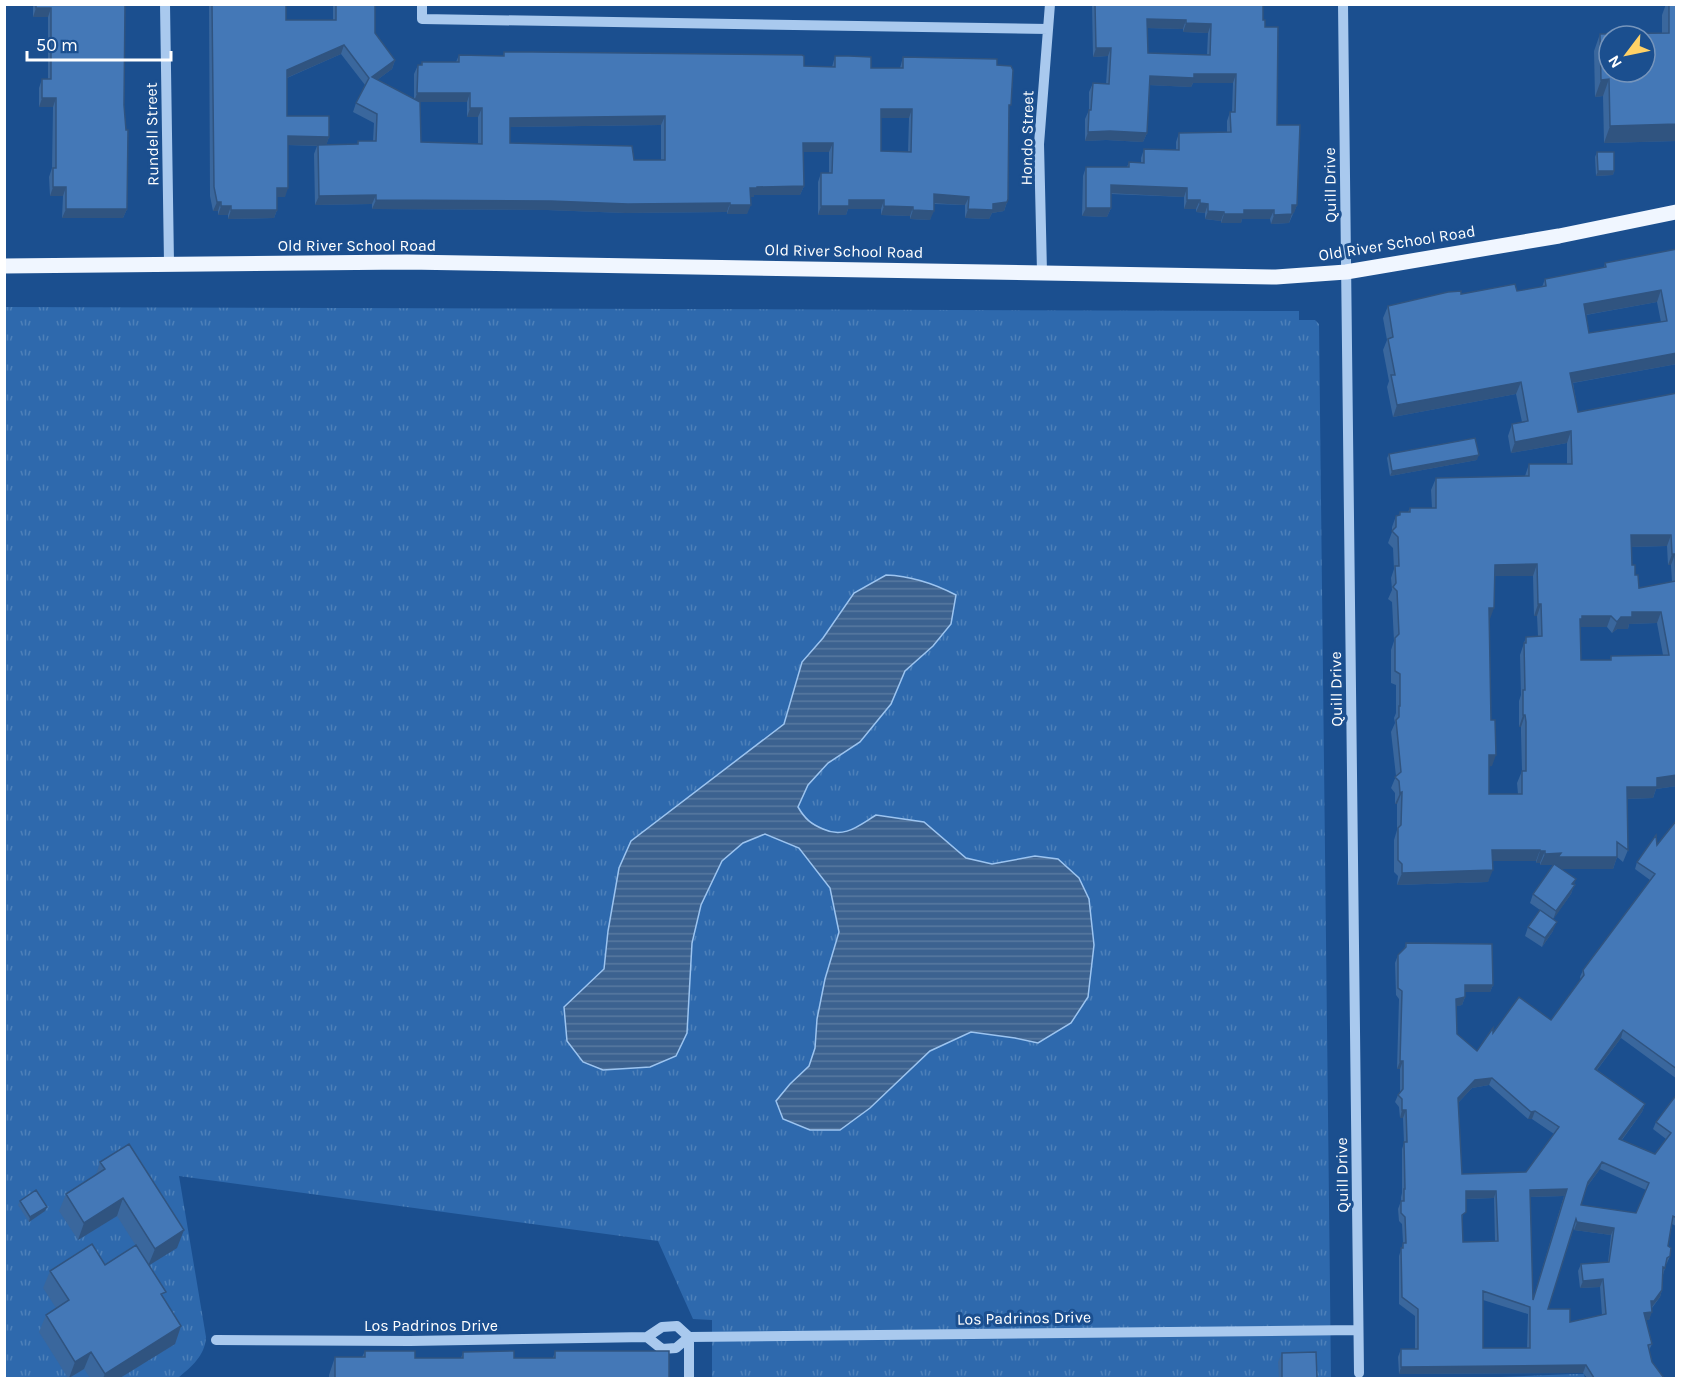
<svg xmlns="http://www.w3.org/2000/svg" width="1681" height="1383" font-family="Karla,sans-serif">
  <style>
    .grass { fill: url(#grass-tufts) }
    .water { fill: url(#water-rules); stroke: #9cc4f0; stroke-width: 1.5 }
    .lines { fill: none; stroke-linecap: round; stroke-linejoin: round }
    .minor { stroke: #a9c9ee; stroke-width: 10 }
    .major { stroke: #f0f6ff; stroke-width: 15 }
    .wall { fill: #3a679d; fill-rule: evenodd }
    .shaded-wall { fill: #305480 }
    .building { fill: #4478b7; stroke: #305480; stroke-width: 1.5; fill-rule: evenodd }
    .labels { text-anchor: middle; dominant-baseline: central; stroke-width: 6; stroke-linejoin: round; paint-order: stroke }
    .street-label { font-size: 16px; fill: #fff; stroke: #1b4f8f }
  </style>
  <defs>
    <pattern id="grass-tufts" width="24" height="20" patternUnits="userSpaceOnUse" patternTransform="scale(1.5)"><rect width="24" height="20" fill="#2e69ad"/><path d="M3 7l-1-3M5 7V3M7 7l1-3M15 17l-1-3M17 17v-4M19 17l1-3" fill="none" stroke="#4d80b9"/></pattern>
    <pattern id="water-rules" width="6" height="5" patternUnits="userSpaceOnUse" patternTransform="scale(1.5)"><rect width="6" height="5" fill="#3c6290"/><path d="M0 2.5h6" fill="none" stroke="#597aa1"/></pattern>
  </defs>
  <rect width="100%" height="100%" fill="#1b4f8f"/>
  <!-- grass -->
  <path class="grass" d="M5 307 1299 311V320H1315L1319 324 1331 1378H712V1320L693 1319 658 1241 179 1176 206 1337C205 1356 191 1367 178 1378H5Z
    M1584 1374 1585 1378H1475L1573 1374Z"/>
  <!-- water -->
  <path class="water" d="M886 575C912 576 933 583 956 595L951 624 933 646 905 671 891 704 860 742 828 763 808 785 798 807C805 819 811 824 823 829 844 839 858 826 876 815L924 822 966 858 992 864 1035 856 1058 859 1079 878 1089 899 1094 945 1088 997 1071 1023 1038 1043 1015 1038 971 1032 930 1051 870 1108 840 1130H810L783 1119 776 1101 790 1084 809 1066 815 1048 817 1019 825 979 839 932 830 888 799 848 765 834 743 843 722 861 701 905 692 943 687 1033 676 1056 650 1067 603 1070 583 1062 567 1041 564 1007 604 969 608 931 619 868 631 841 784 724 802 662 823 638 854 593Z"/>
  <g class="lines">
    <!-- minor -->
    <path class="minor" d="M165 4 169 263
      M422 4V19L1048 29
      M1343 4 1359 1373
      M1042 272 1039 144 1050 4
      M647 1337 662 1349 676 1348 689 1337
      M689 1337V1378
      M216 1340 410 1341 647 1337 662 1327 677 1326 689 1337 1358 1330"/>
    <!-- major -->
    <path class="major" d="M4 266 407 262 1276 277 1346 272 1559 236 1676 212"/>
  </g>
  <!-- wall -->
  <path class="wall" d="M33 4H125L124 105 127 209 123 218H62L63 196H50L49 177 52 168 53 107H39V88L42 79H48V17H33Z
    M209 4H286V20H333V4H375V33L395 60 392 69 377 80 414 99V74L418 65H421L422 62H456L459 55 503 56 504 52 804 66 832 67 835 56 871 68H900L903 57 997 65 1009 113 1008 199 1004 211 992 213 989 219 965 218V205L934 204 930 220 910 219V216L881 215V209H848L846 215H818V182L821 173H829V152H803L804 186 800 195H754V197H750L747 214H727V212L625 213 547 210 372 209V204L315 205 314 154 317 146 288 145 285 197H277V210L274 218 228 219V215H218V211H213L210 196ZM341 54 365 85 356 103 353 112 374 123 373 141H358L357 144 326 145 329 137 287 116V78ZM419 102H467V117H478V144L421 142ZM881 118H909L908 152 881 151ZM661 125V160H634L510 143V127Z
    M1092 4H1263V20L1265 27 1277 125 1297 205 1289 223 1271 224 1270 219H1242L1241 223H1221V221L1205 219V213L1196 212V209H1184V197L1111 194V208L1107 217 1082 216 1083 176 1086 167H1127L1129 162 1141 163V158L1144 149 1176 150V142L1179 133 1227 132V121L1230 112H1232L1233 83H1193L1191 87 1149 85 1147 133 1143 142 1106 140 1085 141V119L1089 110V92L1093 83 1106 84 1108 56 1093 57ZM1147 28 1183 29V32L1208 33 1207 55 1148 53Z
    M1666 4H1677V141L1604 143 1603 96 1595 97 1594 51 1600 34 1662 33V15Z
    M1597 152 1614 171 1613 175 1596 176 1595 157Z
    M1677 249V364L1573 383 1578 412 1677 393V786L1656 789 1653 798 1627 799 1628 850 1623 862 1617 857 1613 869H1560L1574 885 1571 894 1553 919V931L1542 947 1525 936 1528 927 1540 910 1530 903 1533 894 1553 865H1540V863H1536V861H1493L1488 882 1397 885 1398 876 1394 872V840L1397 830V804H1395V793L1391 788 1396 776 1391 732 1395 723 1394 718 1396 713V685L1391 683V650L1394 641 1392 602 1388 599 1392 590 1391 578 1394 569 1393 548 1388 543 1392 532V527L1396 516 1399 515 1400 512H1408L1410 508H1432L1431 490 1436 478 1525 476 1529 464H1567V443L1511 453 1508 436 1512 424 1522 422 1516 394 1393 417 1387 387 1389 381 1383 350 1387 340 1383 318 1388 306 1461 294 1517 291 1542 287 1545 279 1604 268 1605 263ZM1657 302 1661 322 1589 333 1586 315ZM1667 546 1668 565H1671L1672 582 1639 588 1632 565 1631 547ZM1495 576H1533L1534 616H1537L1538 636 1526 637 1520 655 1521 695 1519 701V727H1521V733L1522 771 1517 783 1518 794H1489V766H1492L1489 619ZM1657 623 1663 655 1611 656 1610 660H1581L1580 627H1607L1612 633 1617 629H1628L1629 624Z
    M1389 454 1477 460 1390 476 1387 458Z
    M1677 821V1079L1621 1038 1597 1070 1645 1104 1642 1112 1622 1140 1655 1154 1666 1139 1653 1129 1656 1122 1677 1094V1224L1676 1226 1672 1224 1668 1246 1670 1256 1667 1263 1666 1264 1663 1275 1662 1290 1660 1297 1652 1308 1649 1320H1646L1652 1344 1649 1350 1652 1362 1664 1378H1587L1583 1373 1399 1374 1398 1357 1401 1349H1415V1316L1399 1304V1256L1403 1243 1402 1224 1399 1221 1398 1209 1401 1201V1197L1402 1193V1149L1404 1143 1403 1118H1400L1399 1107 1395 1102 1398 1095 1400 1092V1069H1397L1399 999 1396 995 1395 963 1398 955 1404 950 1406 943 1493 985 1490 992H1465V997L1462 1005 1456 1006 1457 1034 1477 1051 1493 1033 1551 1020 1581 980 1580 977 1583 970 1650 880 1635 869 1637 862 1657 845ZM1489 1085 1528 1119H1532L1554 1134 1526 1172 1462 1174 1458 1103 1472 1088ZM1600 1169 1646 1190 1636 1213 1581 1205 1586 1188ZM1564 1196 1533 1299 1530 1197ZM1494 1198 1495 1241 1463 1242 1462 1220 1466 1199ZM1574 1227V1230L1611 1235 1608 1262 1581 1264 1578 1271 1580 1288 1600 1287 1602 1315 1570 1322 1548 1309ZM1483 1300 1528 1314 1527 1348H1483Z
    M100 1162 177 1248 149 1265 163 1298 181 1326 175 1344 120 1378H90L84 1369 70 1378H68L39 1332 46 1315 56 1308 43 1288 50 1271 105 1265 136 1246 117 1216 78 1240 59 1211 66 1194 96 1175Z
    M20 1201 45 1211 29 1222 18 1205Z
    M365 1351 415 1358H461L463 1352 514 1358H553L555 1351 669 1378H329V1375L335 1357H362Z
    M1282 1353 1317 1378H1279L1278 1362Z"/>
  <!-- shaded-wall -->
  <path class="shaded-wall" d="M36 8H51L48 17H33Z
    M1147 19 1186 20 1183 29 1144 28Z
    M1186 23 1211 24 1208 33 1183 32Z
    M344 45 341 54 284 79 287 70Z
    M1096 48H1111L1108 56 1093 57Z
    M395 60 392 69 369 86 372 77Z
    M1194 74H1236L1233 83H1193L1191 87 1147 85 1150 76Z
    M1609 79 1603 96 1595 97 1601 80Z
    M417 93H470L467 102H414Z
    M42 98H56L53 107H39Z
    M470 108H482L478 117H467Z
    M881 109H912L909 118H878Z
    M665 116 661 125 507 127 510 118Z
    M1677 124V141L1604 143 1610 126Z
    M1110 131 1147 133 1143 142 1106 140 1085 141 1088 132Z
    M288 136 329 137 326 146 284 145Z
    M803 143H833L829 152H800Z
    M1598 171H1614L1613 175 1596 176Z
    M1111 185 1187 188 1184 197 1108 193Z
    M804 186 800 195H754V197H747L750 188 757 187Z
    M53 187H66L63 196H50Z
    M277 188H288L285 197H274Z
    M934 194 969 197 965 205 931 203Z
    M376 195 372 204 315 205 319 196Z
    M376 200 551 201 730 203 727 212 625 213 547 210 372 209Z
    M849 200H884L881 209H848L846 215H818L821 206Z
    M1187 200H1200L1196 209H1184Z
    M217 202H221L218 211H213Z
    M1007 202 1004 211 992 213 989 219 965 218 968 209 993 204Z
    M1200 203 1208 204 1205 213 1196 212Z
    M730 205H751L747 214H727Z
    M1292 205H1297L1294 213 1289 214Z
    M221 206H231L228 215H218Z
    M884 206 913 207 910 216 881 215Z
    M1086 208H1111L1107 217 1082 216Z
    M66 209H127L123 218H62Z
    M231 210H277L274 218 228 219Z
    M913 210 934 211 930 220 910 219Z
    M1244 210H1274L1270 219H1242L1241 223H1221L1224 214Z
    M1208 211 1224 212 1221 221 1205 219Z
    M1292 214 1289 223 1271 224 1274 215Z
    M1661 290 1657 302 1579 316 1584 304Z
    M1677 353V364L1566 384 1570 373Z
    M1521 382 1516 394 1393 417 1397 405Z
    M1571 431 1567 443 1511 453 1515 442Z
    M1479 455 1477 460 1390 476 1392 471Z
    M1631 535H1671L1667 546 1627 547Z
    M1672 554H1675L1671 565H1668Z
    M1537 564 1533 576H1490L1495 565Z
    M1538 604H1541L1537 616H1534Z
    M1489 608H1494L1490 619H1485Z
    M1632 612H1661L1657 623 1629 624 1628 629H1617L1612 633 1617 622 1621 617Z
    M1582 616H1611L1607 627H1580L1576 631Z
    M1523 715H1525L1521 727H1519Z
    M1489 755H1496L1492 766 1485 767Z
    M1677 775V786L1656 789 1653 798 1623 799 1627 787 1657 778Z
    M1402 792 1397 804H1395L1400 793Z
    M1492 850H1540L1536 861H1488Z
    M1540 851H1545L1540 863H1536Z
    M1561 853 1617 857 1613 869H1554L1555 865H1540L1545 854Z
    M1493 870 1488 882 1397 885 1402 873Z
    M1576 879 1571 894 1553 920 1556 911Z
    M1557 922 1553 931 1542 947 1545 938Z
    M1465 985H1493L1490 992H1462Z
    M1465 997 1462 1005 1453 1007 1456 999Z
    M1623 1030 1621 1038 1592 1076 1595 1069Z
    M1400 1061H1403L1400 1069H1397Z
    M1492 1078 1489 1085 1472 1088 1455 1106 1458 1098 1475 1080Z
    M1645 1104 1642 1112 1617 1146 1619 1139Z
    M1402 1110H1406L1403 1118H1400Z
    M1535 1111 1532 1119H1528L1531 1112Z
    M1602 1162 1600 1169 1585 1189 1588 1182Z
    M1567 1189 1564 1196 1527 1197 1530 1190Z
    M1466 1191H1496L1494 1198 1463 1199Z
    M123 1198 117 1216 78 1240 84 1223Z
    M47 1207 45 1211 29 1222 30 1217Z
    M1577 1222 1614 1228 1611 1235 1574 1230Z
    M184 1230 177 1248 148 1266 155 1249Z
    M1603 1279 1600 1287 1580 1288 1583 1281Z
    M1662 1290 1660 1297 1651 1308V1301Z
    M1652 1312 1649 1320H1641L1644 1313Z
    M181 1326 175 1344 120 1378H103L105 1374Z
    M91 1352 84 1369 69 1378 75 1362Z
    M1586 1365 1583 1373 1399 1374 1401 1367Z"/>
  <!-- building -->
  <path class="building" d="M36 4H125L124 105 126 130H128L127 209H66V187H53V168H56V98H42V79H51V8H36Z
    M212 4H286V20H336V4H375V33L395 60 372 77 420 102 421 142 482 144V108H470V93H417L418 65H422V62H459V55L504 56V52H533L802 55 804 56V66L835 67V56H849L871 57V68H903V57L997 59V65L1011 66 1013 70 1011 105H1009L1008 199 1007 202 993 204V210L968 209 969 197 934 194V211L913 210V207L884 206V200H849V206H821V173H832L833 143H803L804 186 757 187V188H750L751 205H730V203L628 204 551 201 376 200V195L319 196 318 145 358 144V141H376L377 114 356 103 369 78 344 45 287 70V116H329V137L288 136V188H277V210H231V206H221V202H217L214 187ZM881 109H912L911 152 881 151ZM665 116V160H634L632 146 510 143V118Z
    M1095 4H1263V20H1265V27H1278L1277 125H1300L1297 205H1292V214L1274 215V210H1244V214H1224V212L1208 211V204L1200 203V200H1187V188L1111 185V208H1086V167H1129V162L1144 163V149L1179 150V133L1231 132 1230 112H1235L1236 74H1194V78L1150 76 1147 133 1110 131 1088 132 1089 110H1091L1093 83 1109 84 1111 48H1096ZM1147 19 1186 20V23L1211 24 1210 55 1148 53Z
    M1669 4H1677V124L1610 126 1609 79 1601 80 1600 34 1669 33ZM1609 36H1645V72H1609Z
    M1597 152H1614V171H1598Z
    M1677 249V353L1570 373 1578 412 1677 393V775L1657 778V787H1627L1628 850 1617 842V857H1558L1561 853 1545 854V851H1540V850H1492L1493 870 1402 873V864L1398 860V828L1401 825 1402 792 1400 793 1399 781 1395 777 1401 772 1396 720 1399 717V706H1400V674L1395 671V638L1399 634 1397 591 1393 587 1396 583 1395 566H1399L1398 537 1392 531 1396 527V516L1400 515V512H1410V508H1436V478L1529 476V464H1572L1571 431 1515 442 1512 424 1528 421 1521 382 1397 405 1391 375H1395L1388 339 1393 337 1388 306 1448 292 1461 291V294L1515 284 1517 291 1546 286 1545 279 1606 267 1605 263ZM1661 290 1667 321 1589 333 1584 304ZM1631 535H1671L1672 554H1675L1676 581 1639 588 1638 575H1635V565H1632ZM1537 564 1538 604H1541L1542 636 1526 637V643H1524L1525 690H1523V715H1525L1526 722V771H1522V794H1489V755H1496L1495 720H1491L1489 608H1494L1495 565ZM1632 612H1661L1669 655 1611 656V660H1581L1580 619H1582V616H1611L1617 622 1621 617H1632Z
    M1475 438 1479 455 1392 471 1389 454Z
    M1676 821 1677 1069 1623 1030 1595 1069 1645 1104 1619 1139 1655 1154 1671 1133 1656 1122 1677 1094V1218L1673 1216 1668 1246 1671 1248 1670 1256 1667 1258 1665 1268 1663 1267 1662 1290 1654 1301H1651L1652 1312 1644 1313 1652 1344 1648 1345 1652 1362 1664 1378H1594L1586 1365 1401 1367V1349H1418V1309L1402 1297 1401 1248H1403V1243H1406L1405 1217 1401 1213V1201H1404V1189H1405L1404 1142H1407L1406 1110H1402V1099L1398 1095 1403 1089V1061H1400L1402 991 1398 988V955L1406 947V943L1492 944 1493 985H1465V997L1456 999 1457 1034 1477 1051 1493 1028V1033L1519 997 1551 1020 1584 975 1583 970 1655 874 1637 862 1656 835 1657 845ZM1492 1078 1531 1112 1535 1111 1559 1127 1526 1172 1462 1174 1458 1098 1475 1080ZM1602 1162 1649 1183 1636 1213 1581 1205 1588 1182ZM1567 1189 1533 1300 1530 1190ZM1466 1191H1496L1498 1241 1463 1242 1462 1215 1466 1212ZM1576 1219 1577 1222 1614 1228 1609 1262 1581 1264 1583 1281 1603 1279 1606 1314 1570 1322V1309H1548ZM1483 1291 1530 1307V1348H1483Z
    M1554 864 1576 879 1572 884 1575 885 1556 911 1533 894Z
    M1540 910 1557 922 1545 938 1528 927Z
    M129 1144 184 1230 155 1249 123 1198 84 1223 66 1194 105 1169 100 1162Z
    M36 1190 47 1207 30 1217 20 1201Z
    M92 1244 105 1265 136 1245 166 1292 161 1294 181 1326 105 1374 91 1352 75 1362 46 1315 69 1300 50 1271Z
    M365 1351H415V1358H463V1352L514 1351V1358H555V1351H669V1378H335V1357H365Z
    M1316 1352 1317 1378H1282V1353Z"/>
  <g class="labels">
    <!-- street labels -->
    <g class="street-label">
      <text transform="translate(152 134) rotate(-91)">Rundell Street</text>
      <text transform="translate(1027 138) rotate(-89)">Hondo Street</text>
      <text transform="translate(1330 185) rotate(-91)">Quill Drive</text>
      <text transform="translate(1397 243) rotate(-9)">Old River School Road</text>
      <text x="357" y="245">Old River School Road</text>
      <text transform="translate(844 251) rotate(1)">Old River School Road</text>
      <text transform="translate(1336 689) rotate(-91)">Quill Drive</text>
      <text transform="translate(1342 1175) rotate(-91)">Quill Drive</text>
      <text transform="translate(1024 1318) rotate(-1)">Los Padrinos Drive</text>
      <text x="431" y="1325">Los Padrinos Drive</text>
    </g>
  </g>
  <!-- border -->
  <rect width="1681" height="1383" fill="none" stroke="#ffffff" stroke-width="12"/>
  <!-- north arrow -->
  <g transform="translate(1627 54) rotate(238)"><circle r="28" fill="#1b4f8f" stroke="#7695bc" stroke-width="1.5"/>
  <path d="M0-4.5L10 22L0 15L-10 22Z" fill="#ffd166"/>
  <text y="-9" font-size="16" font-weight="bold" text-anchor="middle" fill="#ffffff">N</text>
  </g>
  <!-- scale -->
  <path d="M27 51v9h144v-9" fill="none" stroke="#ffffff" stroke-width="3"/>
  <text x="36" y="51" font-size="18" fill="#ffffff" stroke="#1b4f8f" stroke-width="4.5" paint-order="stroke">50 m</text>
</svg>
